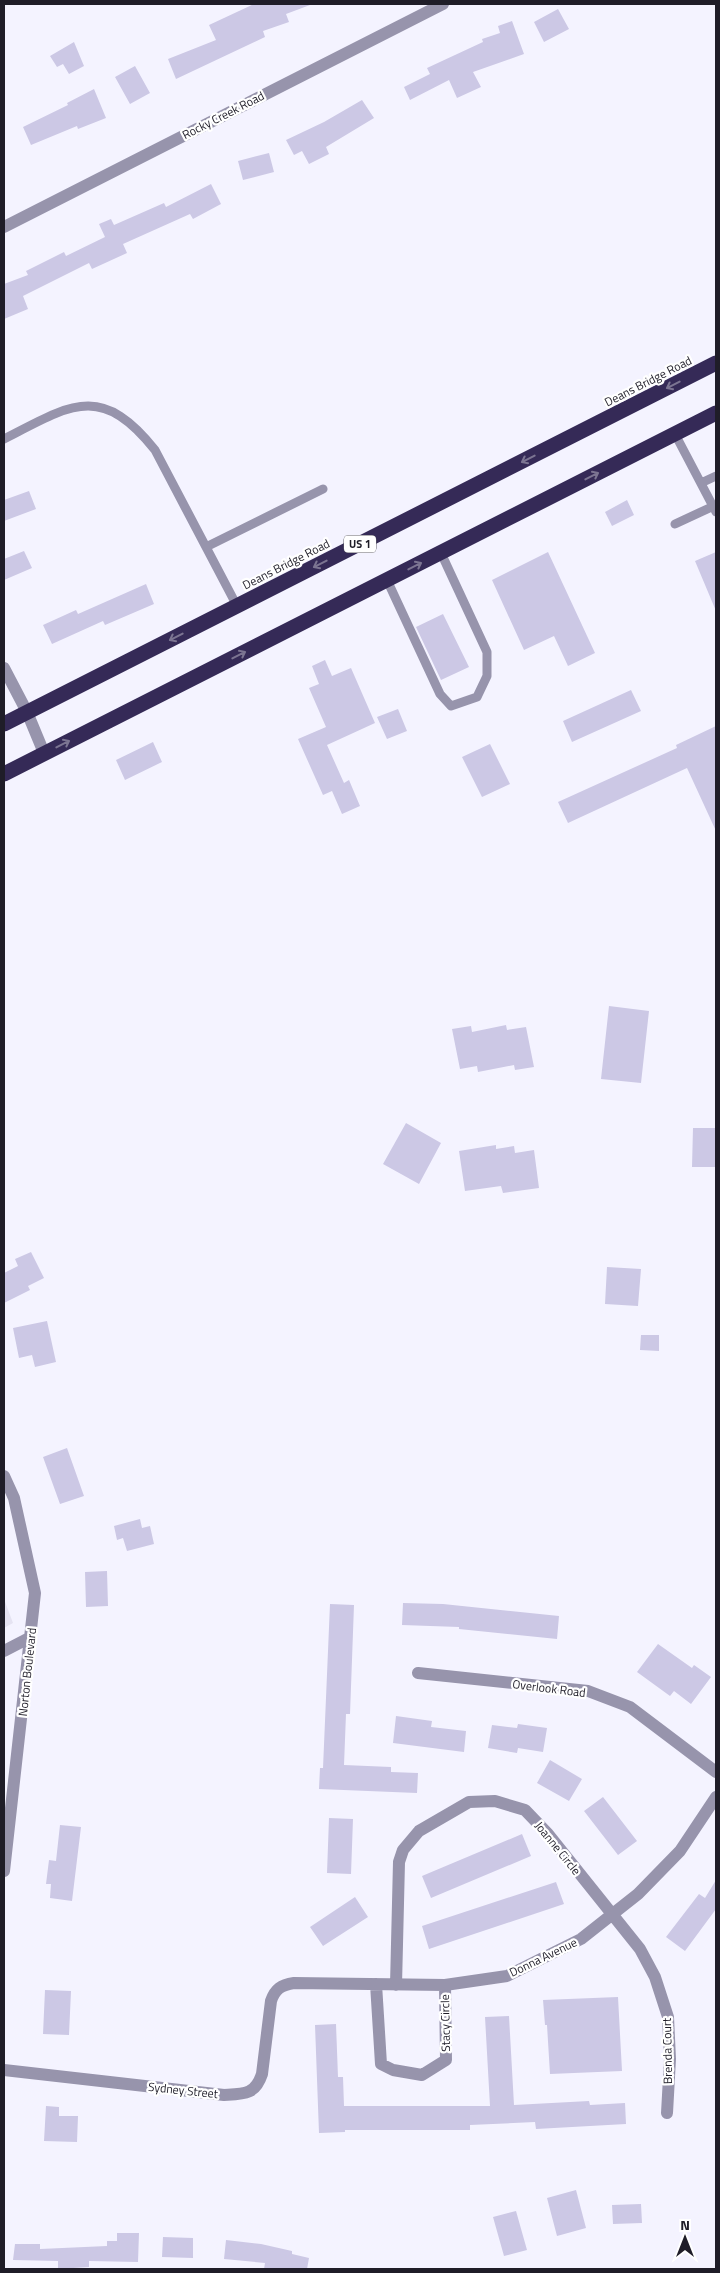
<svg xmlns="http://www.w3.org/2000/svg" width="720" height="2273" font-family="'Titillium Web',sans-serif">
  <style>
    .built { fill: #e5e3f2 }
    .building { fill: #ccc8e5 }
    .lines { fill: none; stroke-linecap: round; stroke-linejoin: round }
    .lane { stroke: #9794ac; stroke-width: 9 }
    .street { stroke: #9794ac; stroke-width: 12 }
    .highway { stroke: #352a57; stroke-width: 15 }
    .oneway { stroke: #7c7592 }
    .labels { text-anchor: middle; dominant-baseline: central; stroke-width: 4.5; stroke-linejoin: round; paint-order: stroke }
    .shield { fill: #fff; stroke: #626168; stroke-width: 1 }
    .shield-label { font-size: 11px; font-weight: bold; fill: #1f1d28 }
    .street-label { font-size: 12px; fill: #1f1d28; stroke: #fff }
  </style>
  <rect width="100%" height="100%" fill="#f4f3ff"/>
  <!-- built -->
  <path class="built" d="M4 1599 13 1623 4 1628Z"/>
  <!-- building -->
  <path class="building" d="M254 4 310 5 286 14 289 22 263 31 265 37 176 79 168 59 216 40 209 25Z
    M558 9 569 29 544 42 534 22Z
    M512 21 524 54 473 72 481 87 457 98 449 80 410 100 404 87 430 74 427 68 483 42 482 39 500 33 498 26Z
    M74 42 84 66 69 74 63 64 57 67 50 56Z
    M135 66 150 93 130 104 115 77Z
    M94 89 106 118 78 129 77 126 31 145 23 127 68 105 67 103Z
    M362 100 374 118 326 147 329 154 309 164 302 151 294 155 286 140 324 122Z
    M269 153 274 172 243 180 238 161Z
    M211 184 221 204 193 219 190 214 123 244 127 253 92 269 89 263 23 296 28 309 4 319V284L28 275 26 271 64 252 66 256 105 237 99 224 111 219 114 225 164 203 166 207Z
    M29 491 36 509 4 521V500Z
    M627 500 634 515 612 526 605 512Z
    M24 551 32 568 4 580V559Z
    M548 552 595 653 568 666 554 636 524 650 492 580Z
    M716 552V611L695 561Z
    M146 584 154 604 105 625 103 621 52 644 43 625 76 610 78 614Z
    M443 614 469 667 441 680 416 627Z
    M325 660 332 676 351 668 375 723 327 745 344 783 349 780 360 806 342 814 332 791 323 795 298 739 326 727 309 688 319 684 312 666Z
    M631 690 641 711 572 742 563 721Z
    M398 709 407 731 387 739 377 717Z
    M716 726V831L687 768 568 823 558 802 677 748 676 745Z
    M153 742 162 762 125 780 116 760Z
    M490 744 510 784 482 797 462 757Z
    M609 1006 649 1011 641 1083 601 1079Z
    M506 1025 507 1030 526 1027 534 1067 515 1070 514 1065 478 1072 477 1066 460 1069 452 1029 471 1026 472 1032Z
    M406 1123 441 1143 419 1184 383 1164Z
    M693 1128H716V1167H692Z
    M496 1145V1149L514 1146 515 1153 534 1150 539 1188 503 1193 501 1186 465 1191 459 1151Z
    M31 1252 44 1278 28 1286 30 1290 4 1303V1273L18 1266 15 1259Z
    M607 1267 641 1269 638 1306 605 1304Z
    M47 1321 56 1362 35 1367 32 1355 19 1358 13 1328Z
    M641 1335H659V1351L640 1350Z
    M67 1448 84 1496 60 1504 43 1457Z
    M140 1519 142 1528 150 1526 154 1544 127 1551 123 1538 117 1540 114 1526Z
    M107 1571 108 1606 86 1607 85 1572Z
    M403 1603 443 1604 559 1616 557 1639 459 1629V1627L402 1625Z
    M330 1604 354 1605 350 1714H346L344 1765 391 1767V1772L418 1773 417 1793 319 1789 320 1768H323Z
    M658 1644 692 1668 694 1665 711 1677 691 1704 674 1691 670 1696 637 1672Z
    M396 1716 432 1721 431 1727 466 1731 464 1752 393 1743Z
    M518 1724 547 1728 543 1752 518 1748 517 1753 488 1748 492 1725 517 1728Z
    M550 1760 582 1779 569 1801 537 1783Z
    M603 1797 637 1841 618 1855 584 1811Z
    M329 1818 353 1819 351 1874 327 1873Z
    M60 1825 81 1827 72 1901 50 1898 51 1884H46L49 1860 56 1861Z
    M522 1834 531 1856 431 1898 422 1876Z
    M716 1880V1909L685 1951 666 1937 699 1894 705 1898Z
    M556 1882 564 1904 429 1949 422 1926Z
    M355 1897 368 1917 323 1946 310 1927Z
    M45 1990 71 1991 69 2035 43 2034Z
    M618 1997 622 2071 550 2074 547 2025H545L543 2000Z
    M509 2016 514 2105 589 2101 590 2105 625 2103 626 2124 536 2129 535 2122 470 2125V2130H345V2132L319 2133 315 2025 336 2024 338 2077H343L344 2106H490L485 2017Z
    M46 2106 59 2107V2116H78L77 2142 44 2141Z
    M576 2190 586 2228 557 2236 547 2198Z
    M641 2204 642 2223 613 2224 612 2205Z
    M516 2211 527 2250 504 2256 493 2217Z
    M117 2233H139L138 2262 89 2261V2267L58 2269V2261L13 2260 15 2244H40V2249L107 2246V2241H117Z
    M163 2237 193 2238V2258L162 2257Z
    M226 2240 261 2244 292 2251V2254L309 2258 307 2269H264L265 2263 224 2259Z"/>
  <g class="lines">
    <!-- lane -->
    <path class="lane" d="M675 434 716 512
      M4 439C70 405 101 382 155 450L237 606
      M701 483 716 476
      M675 524 716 505
      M206 547 323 489
      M387 580 440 694 451 706 477 697 487 676V652L441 553"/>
    <!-- street -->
    <path class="street" d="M4 227 443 4
      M4 668 27 712 44 753
      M4 1476 14 1498 35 1593 4 1871
      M4 1651 31 1637
      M418 1673 588 1691 630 1707 716 1772
      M376 1984 381 2064 393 2070 422 2075 446 2060 445 1985
      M396 1985 399 1862 403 1850 419 1831 469 1802 495 1801 525 1810 548 1834 640 1949 655 1977 668 2017 670 2059 667 2113
      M4 2070 224 2095C244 2094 255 2095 262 2074L271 2001C275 1989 281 1985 294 1983L445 1985 507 1976 581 1939 638 1894 680 1851 716 1797"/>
    <!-- highway -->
    <path class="highway" d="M4 724 716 363
      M4 774 716 413"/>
  </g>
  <!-- one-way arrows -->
  <defs><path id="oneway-shaft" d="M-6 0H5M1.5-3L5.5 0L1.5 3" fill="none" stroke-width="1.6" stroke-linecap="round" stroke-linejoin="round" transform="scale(1.25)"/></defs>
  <g class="oneway">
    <use href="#oneway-shaft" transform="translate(673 385) rotate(153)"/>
    <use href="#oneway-shaft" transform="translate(528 459) rotate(153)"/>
    <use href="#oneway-shaft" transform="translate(592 476) rotate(-27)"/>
    <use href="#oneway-shaft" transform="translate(320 564) rotate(153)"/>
    <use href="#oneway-shaft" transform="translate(415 566) rotate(-27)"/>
    <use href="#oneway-shaft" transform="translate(176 637) rotate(153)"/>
    <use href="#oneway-shaft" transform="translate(239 655) rotate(-27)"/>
    <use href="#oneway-shaft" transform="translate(63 744) rotate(-27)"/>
  </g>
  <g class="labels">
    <!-- shield labels -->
    <rect class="shield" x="344" y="535.5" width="32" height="17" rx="4"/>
    <g class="shield-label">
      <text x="360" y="544">US 1</text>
    </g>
    <!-- street labels -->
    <g class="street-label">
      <text transform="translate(223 115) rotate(-27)">Rocky Creek Road</text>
      <text transform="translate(648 381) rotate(-27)">Deans Bridge Road</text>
      <text transform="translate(286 564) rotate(-27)">Deans Bridge Road</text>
      <text transform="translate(27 1672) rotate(-84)">Norton Boulevard</text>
      <text transform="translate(549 1688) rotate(7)">Overlook Road</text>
      <text transform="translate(558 1848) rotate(51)">Joanne Circle</text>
      <text transform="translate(543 1957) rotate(-26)">Donna Avenue</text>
      <text transform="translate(445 2023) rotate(-91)">Stacy Circle</text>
      <text transform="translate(667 2051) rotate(-91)">Brenda Court</text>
      <text transform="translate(183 2090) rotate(6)">Sydney Street</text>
    </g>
  </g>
  <!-- border -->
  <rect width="720" height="2273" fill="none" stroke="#1f1d28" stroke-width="10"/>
  <!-- north arrow -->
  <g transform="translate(685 2238)" stroke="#ffffff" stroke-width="4" paint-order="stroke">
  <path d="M0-4L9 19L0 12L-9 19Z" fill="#1f1d28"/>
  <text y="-8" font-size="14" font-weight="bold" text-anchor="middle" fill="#1f1d28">N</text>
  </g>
</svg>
